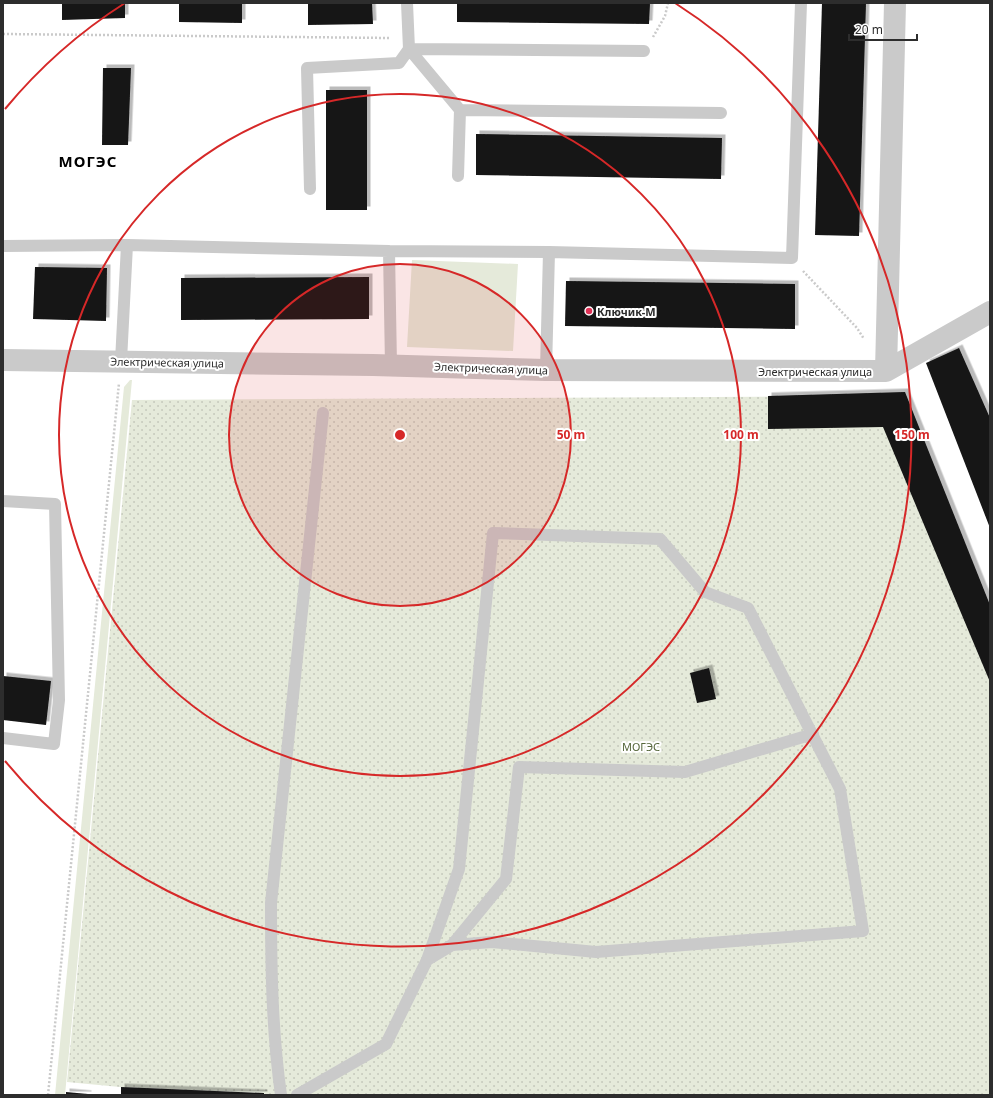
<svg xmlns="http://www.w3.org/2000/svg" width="993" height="1098" font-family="'Noto Sans',sans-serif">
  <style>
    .green { fill: #e5eada }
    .garden { fill: url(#garden-dots) }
    .building { fill: #141414; filter: url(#shadow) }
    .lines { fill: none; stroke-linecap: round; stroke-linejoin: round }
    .path { stroke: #cacaca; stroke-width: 2.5; stroke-dasharray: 2 2; stroke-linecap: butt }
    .lane { stroke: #cacaca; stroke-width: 12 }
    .street { stroke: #cacaca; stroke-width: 22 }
    .ring { fill: none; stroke: #d62828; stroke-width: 2 }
    .poi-dot { fill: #e03257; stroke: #fff; stroke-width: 1.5 }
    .labels { text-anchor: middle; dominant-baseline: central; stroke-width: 4; stroke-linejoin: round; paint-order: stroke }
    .poi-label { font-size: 11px; font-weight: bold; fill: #2d2d2d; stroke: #fff; text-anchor: start }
    .street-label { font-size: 11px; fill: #2d2d2d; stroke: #fff }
    .park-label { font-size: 11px; fill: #56673b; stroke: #fff }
    .district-label { font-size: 15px; font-weight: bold; letter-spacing: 1px; fill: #000; stroke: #fff }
    .centre { fill: #d62828; stroke: #fff; stroke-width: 2 }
    .ring-label { font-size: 12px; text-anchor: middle; font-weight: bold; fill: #d62828; stroke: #fff; stroke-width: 4; stroke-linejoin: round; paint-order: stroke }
  </style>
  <defs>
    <pattern id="garden-dots" width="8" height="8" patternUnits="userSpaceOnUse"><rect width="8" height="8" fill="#e5eada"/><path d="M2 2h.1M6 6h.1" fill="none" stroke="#c5c9bb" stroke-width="1.8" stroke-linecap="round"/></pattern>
    <filter id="shadow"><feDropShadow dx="3.5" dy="-3.5" stdDeviation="0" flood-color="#0004"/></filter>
  </defs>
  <rect width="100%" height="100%" fill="#fff"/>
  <!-- green -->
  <path class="green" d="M412 260 518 264 513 351 407 347Z
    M130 380H132L65 1095H55L124 387Z"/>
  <!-- garden -->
  <path class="garden" d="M885 396 990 681V1095H265L264 1093 120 1087 67 1082 132 400Z"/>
  <!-- building -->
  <path class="building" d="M62 3H125V18L62 20Z
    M179 3H242V23L179 22Z
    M308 3H372L373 24 308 25Z
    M457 3H650L649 24 457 22Z
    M822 3H866L859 236 815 235Z
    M103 68H131L128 145H102Z
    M326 90H367V210H326Z
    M476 134 722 138 721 179 476 175Z
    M35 267 107 268 106 321 33 319Z
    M369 277V319L181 320V278Z
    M566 281 795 284V329L565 326Z
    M959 348 990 418V528L926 363Z
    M905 392 990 605V682L883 427 768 429V396Z
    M709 668 716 699 697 703 690 673Z
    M3 676 51 681 46 725 3 720Z
    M121 1087 264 1093V1095H121Z
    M66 1092 88 1094V1095H66Z"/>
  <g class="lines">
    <!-- path -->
    <path class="path" d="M3 34 390 38
      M653 37 665 16 668 3
      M803 271 857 328 864 339
      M48 1095 119 383"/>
    <!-- lane -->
    <path class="lane" d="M407 3 409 49 644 51
      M460 110 721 113
      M310 189 307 68 399 63 409 49 460 110 458 176
      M127 245 389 251 391 365
      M3 246 127 245 121 361
      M389 251 549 252
      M546 370 549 252 792 258 801 3
      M3 501 55 504 59 700 54 744 3 738
      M427 960 459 869 493 533 660 539 705 592 748 608 840 789 863 931 596 952 492 942 452 945
      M281 1095C272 1031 271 968 271 903L323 413
      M297 1095 386 1044 427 960 452 945 506 879 519 767 685 772 813 734"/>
    <!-- street -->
    <path class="street" d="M3 360 373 365 546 370 886 371 990 312
      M886 371 895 3"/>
  </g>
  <!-- distance rings -->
  <circle cx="400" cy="435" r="171" fill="#d62828" fill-opacity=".12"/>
  <g class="ring">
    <circle cx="400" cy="435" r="171"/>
    <circle cx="400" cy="435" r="341"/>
    <path d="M5 109A512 512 0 0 1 125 3M675 3A512 512 0 1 1 5 761"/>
  </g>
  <!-- markers -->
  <circle class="poi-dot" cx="589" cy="311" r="4"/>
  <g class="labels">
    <!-- poi labels -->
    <g class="poi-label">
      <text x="597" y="311">Ключик-М</text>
    </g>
    <!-- street labels -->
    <g class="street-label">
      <text transform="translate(167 362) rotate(1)">Электрическая улица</text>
      <text transform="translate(491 368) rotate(2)">Электрическая улица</text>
      <text x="815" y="371">Электрическая улица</text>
    </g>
    <!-- park labels -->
    <g class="park-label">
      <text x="641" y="746">МОГЭС</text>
    </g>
    <!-- district labels -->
    <g class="district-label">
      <text x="88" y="161">МОГЭС</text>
    </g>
  </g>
  <circle cx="400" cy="435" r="6" class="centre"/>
  <g class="ring-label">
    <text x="571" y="439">50 m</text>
    <text x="741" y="439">100 m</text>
    <text x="912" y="439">150 m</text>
  </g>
  <!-- border -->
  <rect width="993" height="1098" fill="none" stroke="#2d2d2d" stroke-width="8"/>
  <!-- scale -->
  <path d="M849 34v6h68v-6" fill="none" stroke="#2d2d2d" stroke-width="2"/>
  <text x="855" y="34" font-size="12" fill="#2d2d2d" stroke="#ffffff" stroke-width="3" paint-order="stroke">20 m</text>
</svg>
